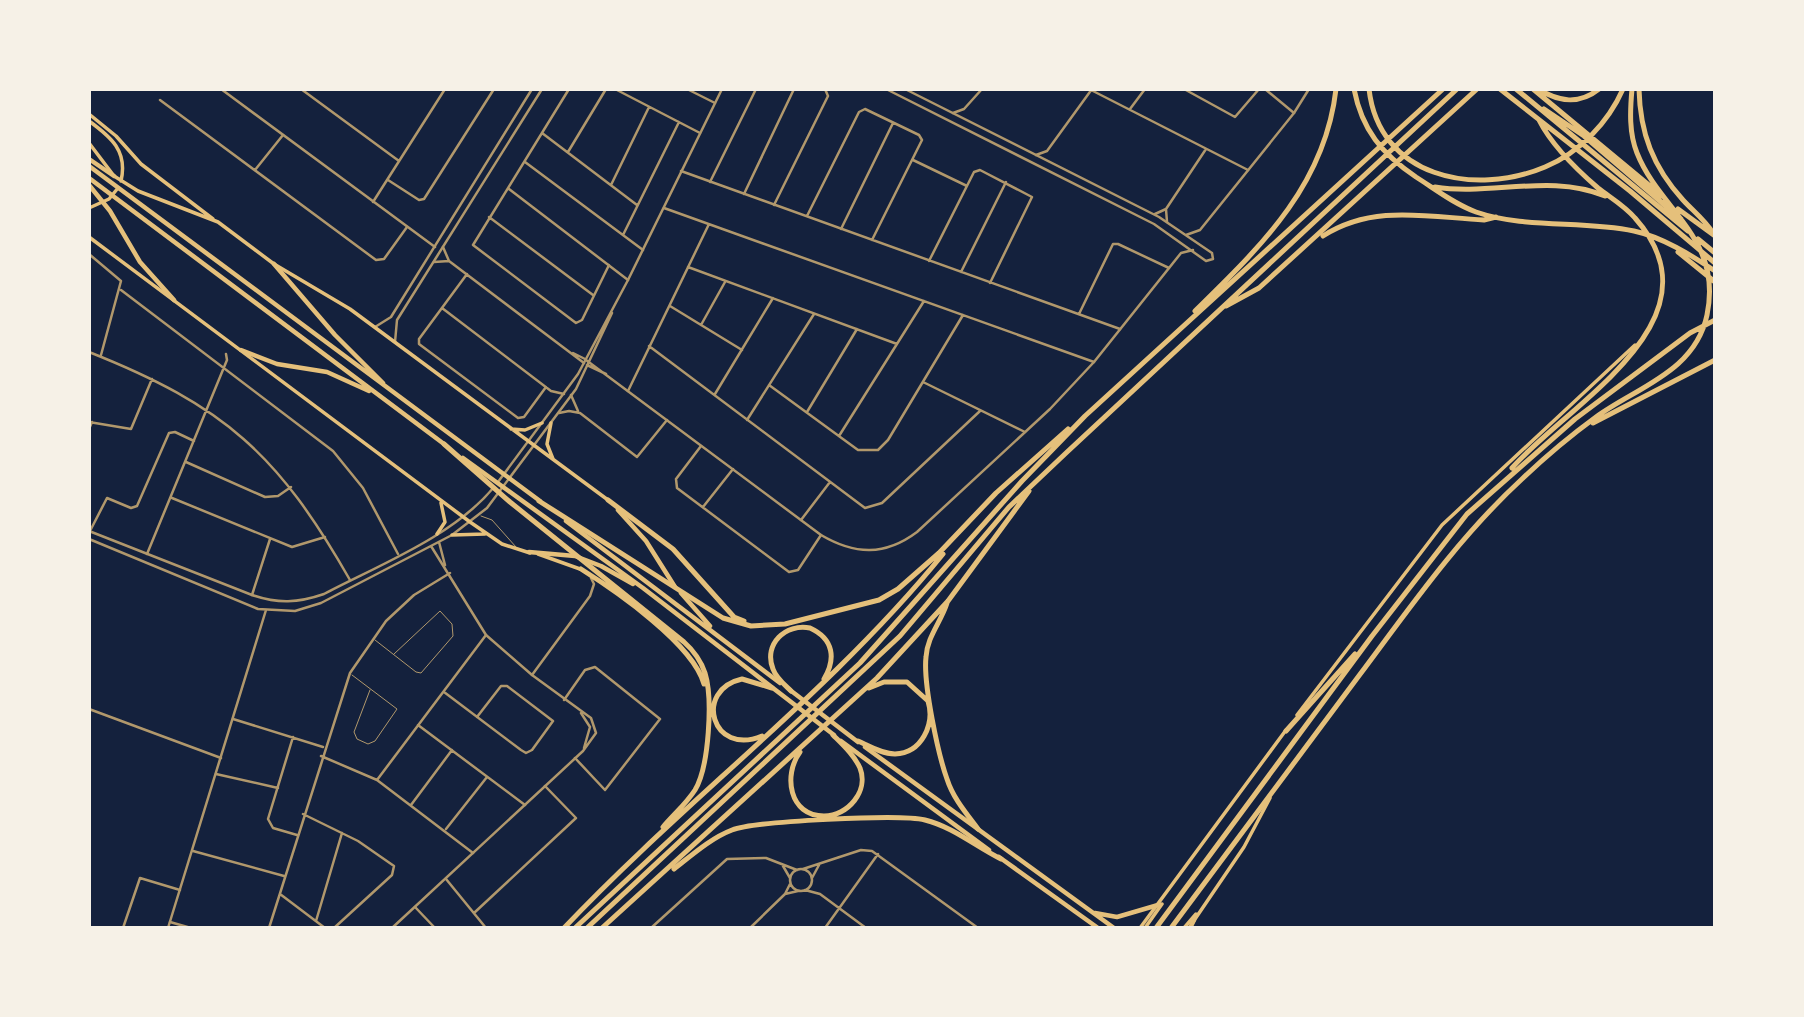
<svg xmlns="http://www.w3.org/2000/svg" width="1804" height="1017" font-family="'Fira Sans',sans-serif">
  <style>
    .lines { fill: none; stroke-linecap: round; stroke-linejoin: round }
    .service { stroke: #b1986c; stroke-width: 1 }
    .minor { stroke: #b1986c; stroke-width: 2.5 }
    .tertiary { stroke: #b1986c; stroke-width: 2.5 }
    .primary { stroke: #e5c07b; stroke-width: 3.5 }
    .trunk { stroke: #e5c07b; stroke-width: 4.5 }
    .motorway { stroke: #e5c07b; stroke-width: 5 }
  </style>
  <rect width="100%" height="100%" fill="#14213d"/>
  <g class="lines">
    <!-- service -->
    <path class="service" d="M481 516 492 520 516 547
      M375 640 416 672 421 673 453 636 452 624 440 611 394 654
      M352 675 397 709 375 741 368 744 357 739 354 732 370 690"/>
    <!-- minor -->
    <path class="minor" d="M301 89 399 161
      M569 89 473 245 576 323 582 320 609 265
      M615 89 700 133
      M687 89 715 103
      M1184 89 1235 117 1259 89
      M1265 89 1294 113
      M1091 90 1248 170
      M160 100 376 260 384 259 407 227
      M1130 109 1145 89
      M953 113 964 109 982 89
      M542 133 637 205
      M568 152 606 89
      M1036 155 1047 151 1092 89
      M913 160 967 186
      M525 162 643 250
      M255 170 283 135
      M681 171 1120 329
      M388 180 419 200 424 199 494 89
      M710 182 756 89
      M611 185 649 107
      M509 189 628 280
      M744 194 794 89
      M373 202 445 89
      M774 205 828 96 825 89
      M664 208 1094 362
      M1166 209 1167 222
      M1155 214 1166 209 1206 149
      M807 216 859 112 865 109 919 135 922 140 872 240
      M489 217 593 295
      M841 229 893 123
      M623 235 679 122
      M443 247 449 261 584 363
      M89 254 121 281 101 355
      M929 261 974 172 980 170 1032 197 990 283
      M434 262 449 261
      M688 267 897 344
      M961 272 1006 182
      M467 274 419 339V344L518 418 524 417 546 387
      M121 290 333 451 363 488 398 554
      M670 306 742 350
      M442 308 551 391 564 394
      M1079 314 1113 244H1118L1169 268
      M701 325 725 282
      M649 346 865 508 882 503 980 411
      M89 352C225 406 278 454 350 580
      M573 353 585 359
      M923 382 1025 432
      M769 385 858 450H878L888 440 963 315
      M628 391 709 224
      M715 394 773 298
      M571 395 578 411
      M807 412 857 329
      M559 413 569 411 580 413 637 457 667 420
      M747 420 814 314
      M89 422 131 429 152 379
      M89 429 92 422
      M839 436 924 301
      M701 446 676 479 677 488 789 572 798 570 821 535
      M186 462 265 497 278 496 291 487
      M172 498 292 547 325 537
      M703 507 733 469
      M801 520 830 482
      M90 531 107 498 131 508 137 506 169 433 175 432 194 441
      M147 554 227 360 226 354
      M252 595 270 539
      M532 675 590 596 594 584 591 578
      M444 692 521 750 526 753 532 750 553 721 507 686H501L477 717
      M564 700 585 670 595 667 660 719 605 790 575 758
      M89 709 221 758
      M233 719 323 747
      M418 725 525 805
      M293 737 268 819 273 828 297 835
      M321 756 377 780 473 853
      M216 774 278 788
      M377 780 486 635
      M411 805 452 750
      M303 814 358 841 394 866 392 875 334 928
      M446 829 487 777
      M193 851 284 876
      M783 866 790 878
      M803 869 861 850 872 851 978 928
      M790 880a11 11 0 1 1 22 0a11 11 0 1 1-22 0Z
      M812 878 819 865
      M446 879 486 928
      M805 890 820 894 866 928
      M280 894 325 928
      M785 894 798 891
      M415 907 435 928
      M474 913 576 818 545 786
      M316 921 342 833
      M170 922 191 928
      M123 928 140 878 180 890
      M269 928 350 673 386 621 414 595 450 573
      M651 928 727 859 766 858 797 870
      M750 928 785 894 790 884
      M825 928 878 854"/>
    <!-- tertiary -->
    <path class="tertiary" d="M221 89 435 247
      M886 89 1154 224 1206 261 1213 259 1212 253 1159 217 905 89
      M1186 235 1200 230 1294 113 1309 89
      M375 327 391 317 532 89
      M395 342 397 320 542 89
      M586 360 821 535C855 555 885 556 917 532L1050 409 1094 362 1181 253 1193 250
      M587 365 606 374
      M498 482 578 374 628 280 722 89
      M89 531 252 595C278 604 298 603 324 594 379 565 454 536 494 487
      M89 539 258 609 295 611 321 603 452 535 487 508 576 389 612 313
      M439 542 445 565
      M581 713 590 727 584 748
      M168 928 266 610
      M392 928 583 751 596 733 591 718 532 675 486 635 431 546"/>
    <!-- primary -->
    <path class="primary" d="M89 114 116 136 141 164 213 219
      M89 121C111 137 128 151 121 181
      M89 143 114 176 138 191 218 222 274 264 350 309 608 500
      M89 208 109 199 118 188
      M89 237 470 522 502 544 530 553
      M551 423 547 444 553 459
      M511 429 525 430 542 423
      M437 534 445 522 441 503
      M452 535 485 534
      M538 554 580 569
      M1297 715 1442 525 1635 345
      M1193 922 1244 847 1270 798
      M1140 928 1286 730
      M1145 928 1162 904
      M1184 928 1196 914"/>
    <!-- trunk -->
    <path class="trunk" d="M89 159 114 176
      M89 166 540 501
      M89 178 444 444
      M89 185 110 211 140 262 174 300
      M274 264 335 335 383 383
      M241 350 277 364 327 372 369 391
      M463 458 643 588 834 735
      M618 510 646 541 675 587
      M566 521 780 683
      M529 552 575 556 601 566 633 584
      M681 593 710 626
      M790 690 858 742
      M841 741 989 850
      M865 747 1114 928
      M999 857 1098 928
      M1095 913 1117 917 1158 905
      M1190 928 1194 920"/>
    <!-- motorway -->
    <path class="motorway" d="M1354 89C1362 130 1382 154 1416 177 1435 189 1454 204 1476 212 1525 229 1583 220 1634 231 1662 237 1691 255 1715 271
      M1369 89C1379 177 1474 197 1545 167 1579 153 1608 123 1623 89
      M1500 89 1630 191 1715 263
      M1516 89 1688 231
      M1533 89 1662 196
      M1538 89C1559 102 1579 105 1599 89
      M1639 89C1640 133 1653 167 1683 200 1693 211 1705 220 1713 233
      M1544 109 1584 136 1681 219
      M1435 187C1491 196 1551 173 1605 196
      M1678 209 1715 236
      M1323 236C1373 204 1427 217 1484 220L1496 217
      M1698 239 1715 253
      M1678 252 1715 282
      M1226 306 1259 288 1477 89
      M1195 311C1260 247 1325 186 1336 89
      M1593 423 1715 360
      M444 444 510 502 684 642C693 650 701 661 705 673 713 699 709 767 695 790 686 804 673 815 663 827
      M1512 468C1569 403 1726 320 1635 218 1625 206 1611 198 1598 188 1576 169 1552 146 1539 120
      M608 500 673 549 734 617 744 621
      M539 501 723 618 751 626 785 624 879 600 898 589 939 553 996 493 1068 429
      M581 569C616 591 693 644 704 684
      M947 603C941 622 927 637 926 657 923 683 938 754 947 779 953 798 966 813 978 829
      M791 691C785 685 776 678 773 669 763 644 786 623 810 628 834 639 836 659 824 679
      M1286 731 1355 654
      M762 736C712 757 693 690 742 679L772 688
      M858 741C869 746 882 754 895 754 922 753 935 724 928 701L907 682H884L869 688
      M800 752C783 775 789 816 824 816 848 816 869 791 860 768 854 755 843 745 833 735
      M674 869C692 855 711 838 732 830 755 821 900 814 925 820 953 827 975 846 1001 859
      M564 928C686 799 831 692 943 554
      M575 928 860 663 1022 481 1085 416 1443 89
      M587 928 900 636 1009 507 1066 453 1457 89
      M602 928 877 678 948 601 1029 491
      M1156 928 1372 636 1467 514 1575 419 1690 333 1715 320
      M1171 928C1234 843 1297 758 1361 673 1411 606 1459 537 1522 479 1545 457 1570 436 1596 417 1637 387 1695 372 1707 315 1723 238 1660 211 1637 153 1629 133 1630 111 1632 89"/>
  </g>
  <!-- border -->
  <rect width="1804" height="1017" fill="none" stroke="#f6f1e7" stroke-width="182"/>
</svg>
